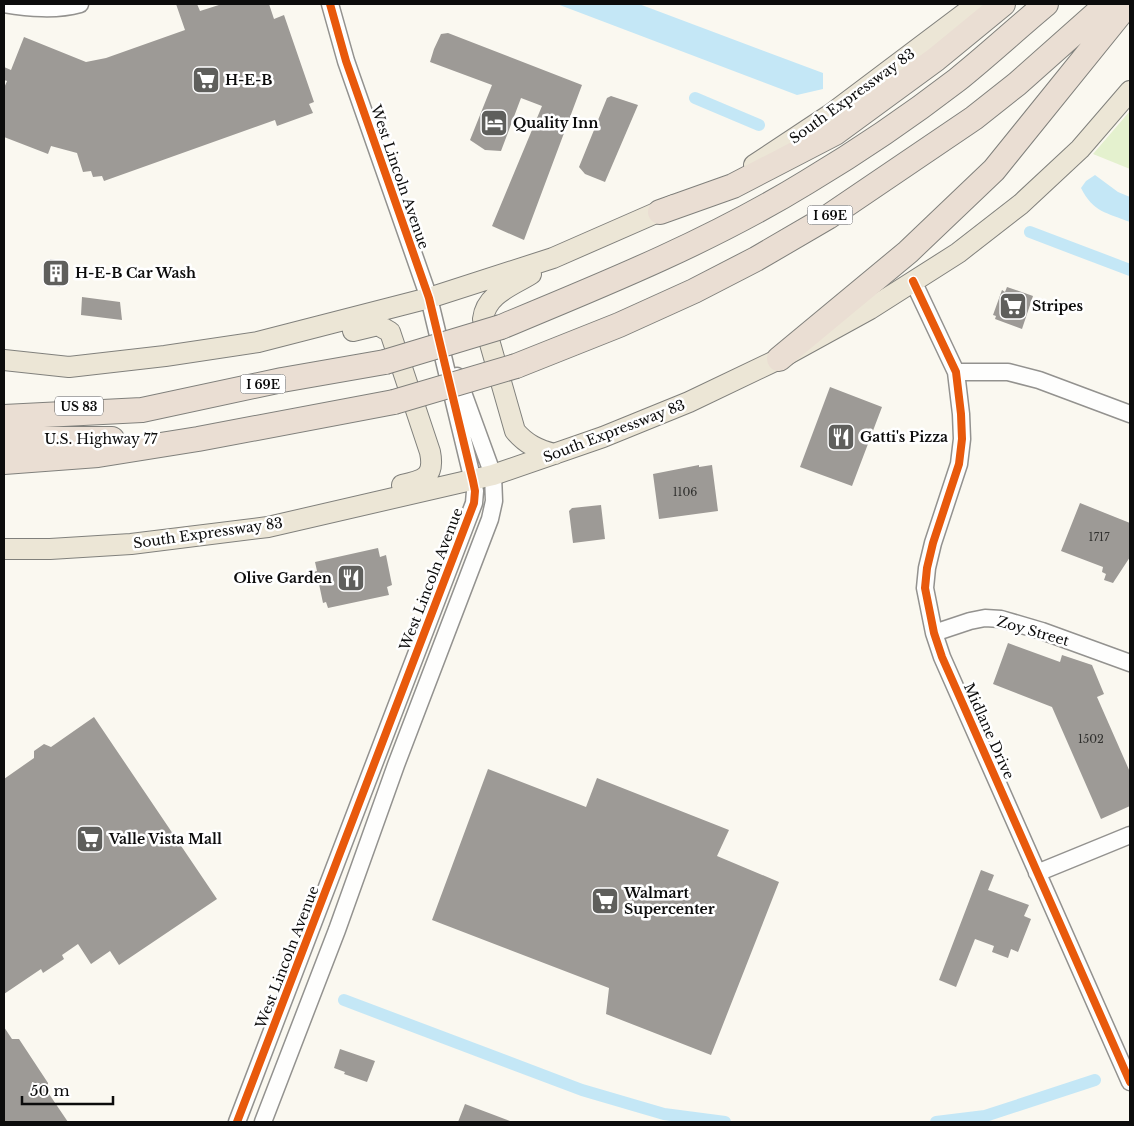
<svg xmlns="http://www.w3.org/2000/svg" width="1134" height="1126" font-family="'Libre Baskerville',serif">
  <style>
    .green { fill: #e4f1ce }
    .water { fill: #c4e7f6 }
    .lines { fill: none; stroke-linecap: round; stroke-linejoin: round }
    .canal { stroke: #c4e7f6; stroke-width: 12 }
    .building { fill: #9d9a96 }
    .minor-casing { stroke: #93928f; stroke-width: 19 }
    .major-casing { stroke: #80807c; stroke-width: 22 }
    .highway-casing { stroke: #80807c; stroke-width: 26 }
    .minor { stroke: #fefefd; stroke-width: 16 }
    .major { stroke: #ece6d6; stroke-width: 20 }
    .highway { stroke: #eaded3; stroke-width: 24 }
    .highway-bridge-casing { stroke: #80807c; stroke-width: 26; stroke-linecap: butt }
    .highway-bridge { stroke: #eaded3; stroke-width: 24 }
    .cycleway-casing { stroke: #fff; stroke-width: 11 }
    .cycleway { stroke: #e8590c; stroke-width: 8 }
    .labels { text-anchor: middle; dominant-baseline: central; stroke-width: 5; stroke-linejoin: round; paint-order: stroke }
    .number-label { font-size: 11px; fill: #30302e }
    .shield { fill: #fff; stroke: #555; stroke-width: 1 }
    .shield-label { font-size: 12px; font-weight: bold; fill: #0c0c0c }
    .poi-label { font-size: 14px; font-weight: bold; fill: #0c0c0c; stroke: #fff; text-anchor: start }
    .street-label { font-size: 14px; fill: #0c0c0c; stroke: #fff }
  </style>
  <rect width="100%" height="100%" fill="#faf8f0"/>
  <!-- green -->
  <path class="green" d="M1130 111V169L1093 154Z"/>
  <!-- water -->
  <path class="water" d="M557 4H639L823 73V89L797 95Z
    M1095 175 1118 192 1130 197V222C1107 213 1093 212 1081 188L1086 181Z"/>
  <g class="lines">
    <!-- canal -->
    <path class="canal" d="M695 98 759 125
      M1030 232 1130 270
      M344 1000 582 1090 664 1114 725 1122
      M936 1122 985 1116 1095 1080"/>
  </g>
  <!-- building -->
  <path class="building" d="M176 4H197L200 11 222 4H269L274 19 284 15 314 102 309 104 313 113 277 126 275 120 104 181 102 176 93 177 91 171 83 172 77 153 51 146 48 154 4 137V88L7 81 4 80V67L11 70 24 37 86 62 106 58 185 30Z
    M448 33 582 85 524 240 492 226 542 106 521 98 501 151 485 150 470 140 492 85 430 62 434 49 441 34Z
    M611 96 638 105 605 182 585 174 579 167 607 98Z
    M50 259 66 262 60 287 45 284Z
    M1007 287 1033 296 1022 329 995 319 996 316 993 315 1002 290 1005 292Z
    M82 297 120 302 122 320 81 315Z
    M830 387 882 407 852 486 800 467Z
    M699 465V467L712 465 718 511 659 519 653 474Z
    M1080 503 1130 523V557L1113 583 1104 580 1106 574 1102 572 1103 567 1061 551Z
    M601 505 605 539 573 543 569 511 572 508Z
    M378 548 380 557 386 555 392 585 387 587 389 595 328 608 326 602 323 603 319 584 313 585 310 573 317 571 315 562Z
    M1008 643 1060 662 1062 655 1092 665 1104 694 1097 697 1130 772V806L1101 819 1052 707 993 684Z
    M94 717 217 899 119 965 110 951 91 964 78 944 62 955 64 959 43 973 41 969 4 994V779L34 758V751L44 744 51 747Z
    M488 769 586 807 597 778 729 830 717 856 779 882 711 1055 606 1014 609 988 432 920Z
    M981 870 994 875 988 890 1029 905 1024 916 1031 919 1018 952 1011 949 1008 958 992 952 994 946 975 939 956 987 939 980Z
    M4 1027 12 1039H19L48 1083 47 1091 68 1122H4Z
    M340 1049 375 1061 367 1082 344 1074 345 1072 334 1068Z
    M465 1104 510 1121V1122H458Z"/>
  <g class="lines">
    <!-- minor casing -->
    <g class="minor-casing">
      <path id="minor" d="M4 4C29 8 55 11 80 4
        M913 281 956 372 961 414 962 439 959 464 933 543 927 568 925 588 934 633 942 657 1130 1082
        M956 372H1008L1039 380 1130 414
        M934 633 970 621 985 618 1001 619 1042 631 1130 663
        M1037 873 1130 835
        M237 1122 474 503 475 491 473 481 429 298 346 61 330 4
        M263 1122 337 930 396 765 490 519 494 501 493 475 457 376"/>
    </g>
    <!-- major casing -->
    <g class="major-casing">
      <path id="major" d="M754 165 831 114 977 4
        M531 274C512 286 486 294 483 319L515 431C526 444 538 450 555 454
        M353 331 378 325 390 332 430 452C435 477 424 480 402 485
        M4 360 69 367 165 356 258 342 429 298 553 258 674 205
        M4 549H50L131 544 268 527 493 475 603 437 689 402 779 359 870 309 958 253 1021 204 1080 149 1130 91"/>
    </g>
    <!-- highway casing -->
    <g class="highway-casing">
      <path id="highway" d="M660 212 733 186 835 133 936 59 1003 4
        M501 327C605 284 711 241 807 182 859 151 909 117 957 80 987 56 1016 29 1046 4
        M779 359 908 252 994 170 1128 4
        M516 366 619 325 694 291 756 259 828 217 974 118 1017 84 1107 4
        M4 417 142 410 282 380 385 362
        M4 439H112
        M4 462 98 455 198 439 394 402"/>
    </g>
    <!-- minor -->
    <use href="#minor" class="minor"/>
    <!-- major -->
    <use href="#major" class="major"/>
    <!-- highway -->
    <use href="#highway" class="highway"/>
    <!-- highway-bridge casing -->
    <g class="highway-bridge-casing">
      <path id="highway-bridge" d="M385 362 501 327
        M394 402 516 366"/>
    </g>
    <!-- highway-bridge -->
    <use href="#highway-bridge" class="highway-bridge"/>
    <!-- cycleway casing -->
    <g class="cycleway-casing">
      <path id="cycleway" d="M913 281 956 372 961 414 962 439 959 464 933 543 927 568 925 588 934 633 942 657 1130 1082
        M237 1122 474 503 475 491 473 481 429 298 346 61 330 4"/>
    </g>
    <!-- cycleway -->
    <use href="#cycleway" class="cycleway"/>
  </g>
  <!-- icons -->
  <defs>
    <g id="supermarket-square" transform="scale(1.4375)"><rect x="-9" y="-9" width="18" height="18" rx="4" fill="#5f5f5c" stroke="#fff"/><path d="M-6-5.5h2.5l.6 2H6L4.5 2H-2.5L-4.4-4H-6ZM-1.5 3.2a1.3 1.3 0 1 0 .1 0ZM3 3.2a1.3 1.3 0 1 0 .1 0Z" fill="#fff"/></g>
    <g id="hotel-square" transform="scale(1.4375)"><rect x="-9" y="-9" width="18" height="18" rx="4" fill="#5f5f5c" stroke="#fff"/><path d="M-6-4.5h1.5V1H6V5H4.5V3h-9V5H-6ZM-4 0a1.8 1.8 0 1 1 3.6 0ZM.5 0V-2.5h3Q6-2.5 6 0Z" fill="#fff"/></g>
    <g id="building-square" transform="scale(1.4375)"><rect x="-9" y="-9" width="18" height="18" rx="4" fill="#5f5f5c" stroke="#fff"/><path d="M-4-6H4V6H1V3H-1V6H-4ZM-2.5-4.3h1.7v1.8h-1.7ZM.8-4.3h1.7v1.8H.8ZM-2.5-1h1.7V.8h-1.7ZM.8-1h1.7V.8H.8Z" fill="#fff"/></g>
    <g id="restaurant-square" transform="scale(1.4375)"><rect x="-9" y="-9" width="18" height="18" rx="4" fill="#5f5f5c" stroke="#fff"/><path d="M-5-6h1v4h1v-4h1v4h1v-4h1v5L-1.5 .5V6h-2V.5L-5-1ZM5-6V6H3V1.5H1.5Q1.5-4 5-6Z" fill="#fff"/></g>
  </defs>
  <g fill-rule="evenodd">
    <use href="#supermarket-square" x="206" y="80"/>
    <use href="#hotel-square" x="494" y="123"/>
    <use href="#building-square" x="56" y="273"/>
    <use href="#supermarket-square" x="1013" y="306"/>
    <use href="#restaurant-square" x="841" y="437"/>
    <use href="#restaurant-square" x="351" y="578"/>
    <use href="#supermarket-square" x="90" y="839"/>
    <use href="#supermarket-square" x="605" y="901"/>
  </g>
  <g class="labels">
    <!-- number labels -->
    <g class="number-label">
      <text x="685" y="492">1106</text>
      <text x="1099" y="537">1717</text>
      <text x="1091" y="739">1502</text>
    </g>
    <!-- shield labels -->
    <g class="shield">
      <rect x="807.5" y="205.5" width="45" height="19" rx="4"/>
      <rect x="240.5" y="374.5" width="45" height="19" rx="4"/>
      <rect x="55" y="396.5" width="48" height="19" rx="4"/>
    </g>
    <g class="shield-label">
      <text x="830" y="215">I 69E</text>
      <text x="263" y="384">I 69E</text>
      <text x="79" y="406">US 83</text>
    </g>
    <!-- poi labels -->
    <g class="poi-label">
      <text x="225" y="80">H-E-B</text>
      <text x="513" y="123">Quality Inn</text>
      <text x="75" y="273">H-E-B Car Wash</text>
      <text x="1032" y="306">Stripes</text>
      <text x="860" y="437">Gatti's Pizza</text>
      <text x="332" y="578" text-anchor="end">Olive Garden</text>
      <text x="109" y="839">Valle Vista Mall</text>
      <text x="624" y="893">Walmart<tspan x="624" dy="16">Supercenter</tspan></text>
    </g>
    <!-- street labels -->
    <g class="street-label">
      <text transform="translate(852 96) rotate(-36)">South Expressway 83</text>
      <text transform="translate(400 177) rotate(71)">West Lincoln Avenue</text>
      <text transform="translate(614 431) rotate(-21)">South Expressway 83</text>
      <text x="101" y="439">U.S. Highway 77</text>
      <text transform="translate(208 533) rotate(-8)">South Expressway 83</text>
      <text transform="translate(431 579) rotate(-69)">West Lincoln Avenue</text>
      <text transform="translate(1033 631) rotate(16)">Zoy Street</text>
      <text transform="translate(989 731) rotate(66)">Midlane Drive</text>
      <text transform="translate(287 957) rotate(-69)">West Lincoln Avenue</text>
    </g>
  </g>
  <!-- border -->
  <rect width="1134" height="1126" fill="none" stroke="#0c0c0c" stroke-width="10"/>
  <!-- scale -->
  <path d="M22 1096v8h91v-8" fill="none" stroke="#0c0c0c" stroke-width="2.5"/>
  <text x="30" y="1096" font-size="15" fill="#0c0c0c" stroke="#ffffff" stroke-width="4" paint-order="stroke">50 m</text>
</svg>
